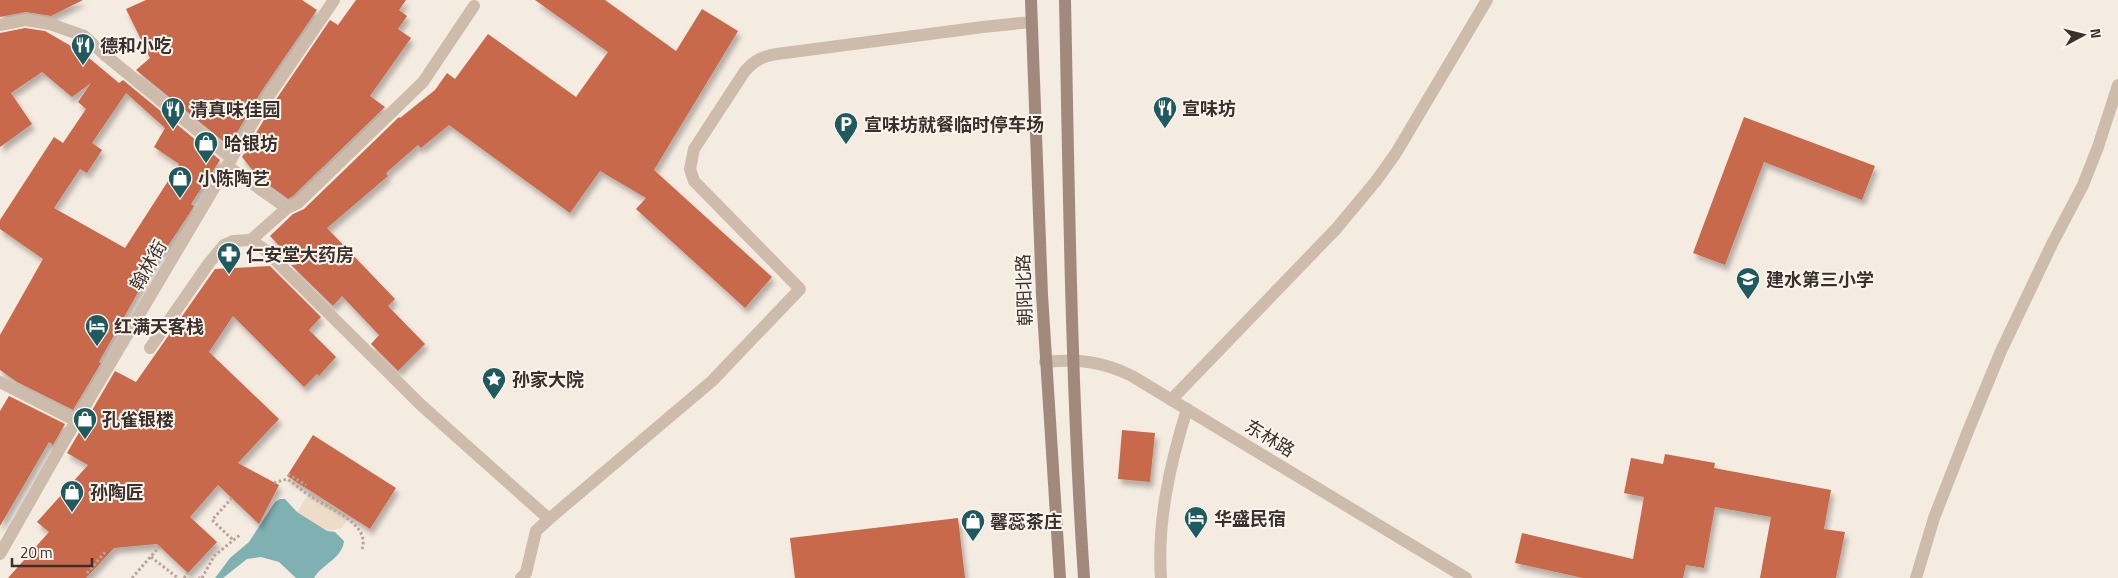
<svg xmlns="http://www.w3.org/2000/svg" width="2118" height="578" font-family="'Titillium Web','Noto Sans SC',sans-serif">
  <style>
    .plaza { fill: #ecdcc8 }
    .water { fill: #7fb0b2 }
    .building { fill: #c8694b; fill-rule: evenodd; filter: url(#shadow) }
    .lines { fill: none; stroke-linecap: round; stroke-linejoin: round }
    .path { stroke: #b9a596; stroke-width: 3; stroke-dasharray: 2.5 2.5; stroke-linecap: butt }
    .service { stroke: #cdbbac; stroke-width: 12 }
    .pedestrian { stroke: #cdbbac; stroke-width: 12 }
    .minor { stroke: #cdbbac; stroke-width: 12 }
    .tertiary { stroke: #cdbbac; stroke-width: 12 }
    .secondary { stroke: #a18a7d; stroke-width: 12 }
    .labels { text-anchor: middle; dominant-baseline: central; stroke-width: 4; stroke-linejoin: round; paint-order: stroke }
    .poi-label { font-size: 18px; font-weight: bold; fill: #3b302b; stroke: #fbf5ee; text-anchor: start }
    .street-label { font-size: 18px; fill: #3b302b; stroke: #fbf5ee }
  </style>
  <defs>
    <filter id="shadow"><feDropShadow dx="3" dy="5.5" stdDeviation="2.5" flood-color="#0004"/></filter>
  </defs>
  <rect width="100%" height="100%" fill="#f4ebe1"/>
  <!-- plaza -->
  <path class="plaza" d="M310 492 349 517 342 528 327 531 297 512Z"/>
  <!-- water -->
  <path class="water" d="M280 499H285L297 512 327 531 335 532 344 541C342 559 323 563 314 578H296L279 562 261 557 247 559 223 578H215L230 558 249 542 275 502Z"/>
  <!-- building -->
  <path class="building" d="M0 0H83L51 16 26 12 0 17Z
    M146 0H302L317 10 261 92 229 146 136 70 150 58 126 9Z
    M356 0H406L399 10 407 16 398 29 411 38 370 96 385 107 293 196 288 199 258 177 242 157 275 101 330 20 338 25Z
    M535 0H605L676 51 702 9 738 31 654 170 772 277 745 308 636 209 646 198 600 171 570 213 449 125 421 148 418 145 386 173 388 176 327 228 395 299 388 306 425 344 398 371 371 344 379 335 342 296 333 306 291 265H297L270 236 293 214 304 209 399 117 400 118 435 90 447 73 455 79 488 34 576 97 608 52Z
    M25 28 45 31 83 53 119 83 123 80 220 160 191 204 194 206 193 208 164 252 161 251 99 362 101 363 73 410 17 382 0 370V335L43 259 0 229V220L54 137 63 143 86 109 78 102 91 83 72 97 42 72 11 93 32 124 0 147V33ZM126 93 165 128 154 147 179 164 125 248 54 208 80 169 87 173 102 150 92 143Z
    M1744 117 1875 166 1862 200 1764 162 1725 265 1693 253Z
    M270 266 321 317 309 330 336 357 319 376 317 374 304 387 233 316 209 352 279 419 238 463 279 485 259 524 218 485 190 517 217 542 188 573 157 544 114 548 86 578H8L49 532 37 522 88 465 67 453 115 371 136 382 215 269Z
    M9 396 65 424 53 445 49 442 0 526V411Z
    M1122 430 1155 433 1150 482 1118 479Z
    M313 435 396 488 370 529 287 476Z
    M1665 454 1715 463 1714 468 1831 490 1824 529 1845 532 1836 578H1760L1771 517 1715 507 1704 568 1686 565 1683 578H1583L1515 563 1522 533 1633 559 1644 497 1624 493 1631 458 1663 464Z
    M958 518 965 578H795L790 538Z"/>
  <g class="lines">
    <!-- path -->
    <path class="path" d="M288 474 306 485
      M274 483 287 479C295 484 301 490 309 495 325 508 371 522 362 549
      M232 498 212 520 233 540
      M151 557 178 578
      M87 573 106 551
      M132 578 160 546
      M184 578 188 572
      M199 578 200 577
      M202 578 214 556 241 534"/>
    <!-- service -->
    <path class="service" d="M0 25 25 20 50 24 84 36 105 55 231 158
      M227 166 287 208
      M0 382 76 421
      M521 578 526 573 536 531 549 519"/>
    <!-- pedestrian -->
    <path class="pedestrian" d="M0 554 59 450 268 97 334 0"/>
    <!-- minor -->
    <path class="minor" d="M251 240 287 208 298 203 423 82 474 6
      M150 348 209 263 224 245 233 241 251 240 265 250 421 405 549 519 712 381 800 289 694 181 690 169 694 149 745 71C755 60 763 56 777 54L983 27 1031 22
      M1171 400 1336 229 1376 181 1396 153 1487 0
      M1161 578C1157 521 1170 464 1187 409
      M1916 578 1934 518 1968 431 2001 351 2052 244 2083 185 2098 147 2118 85"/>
    <!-- tertiary -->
    <path class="tertiary" d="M1045 362C1079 359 1102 361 1132 376L1466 578"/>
    <!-- secondary -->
    <path class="secondary" d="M1031 0 1042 295 1060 578
      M1065 0C1069 193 1071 386 1084 578"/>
  </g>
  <!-- icons -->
  <defs>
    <g id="restaurant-pin" transform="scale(1.25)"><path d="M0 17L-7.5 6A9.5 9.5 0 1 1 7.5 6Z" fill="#1f5a5e" stroke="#fbf5ee"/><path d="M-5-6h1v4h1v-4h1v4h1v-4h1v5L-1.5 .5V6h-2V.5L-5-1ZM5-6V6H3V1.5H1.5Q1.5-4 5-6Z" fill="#fff"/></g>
    <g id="parking-pin" transform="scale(1.25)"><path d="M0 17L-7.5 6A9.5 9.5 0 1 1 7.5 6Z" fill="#1f5a5e" stroke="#fbf5ee"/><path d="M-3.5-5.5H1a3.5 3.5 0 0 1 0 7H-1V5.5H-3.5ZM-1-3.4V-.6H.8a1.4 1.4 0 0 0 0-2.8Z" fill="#fff"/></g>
    <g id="shop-pin" transform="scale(1.25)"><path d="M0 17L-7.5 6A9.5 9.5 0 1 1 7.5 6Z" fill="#1f5a5e" stroke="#fbf5ee"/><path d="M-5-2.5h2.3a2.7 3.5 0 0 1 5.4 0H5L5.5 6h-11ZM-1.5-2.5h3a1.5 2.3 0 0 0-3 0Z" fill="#fff"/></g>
    <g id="pharmacy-pin" transform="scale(1.25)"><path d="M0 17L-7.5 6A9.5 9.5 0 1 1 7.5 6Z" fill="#1f5a5e" stroke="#fbf5ee"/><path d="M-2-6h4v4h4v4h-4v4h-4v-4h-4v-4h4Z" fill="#fff"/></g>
    <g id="school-pin" transform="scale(1.25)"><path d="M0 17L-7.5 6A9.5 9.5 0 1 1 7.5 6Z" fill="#1f5a5e" stroke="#fbf5ee"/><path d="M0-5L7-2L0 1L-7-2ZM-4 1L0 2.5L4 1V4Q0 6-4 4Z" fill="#fff"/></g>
    <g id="hotel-pin" transform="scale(1.25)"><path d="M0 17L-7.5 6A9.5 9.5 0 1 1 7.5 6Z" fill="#1f5a5e" stroke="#fbf5ee"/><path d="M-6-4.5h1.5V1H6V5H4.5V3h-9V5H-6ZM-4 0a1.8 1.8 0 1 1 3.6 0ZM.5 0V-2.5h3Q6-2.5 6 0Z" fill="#fff"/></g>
    <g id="sight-pin" transform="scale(1.25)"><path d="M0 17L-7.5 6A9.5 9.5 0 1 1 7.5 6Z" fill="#1f5a5e" stroke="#fbf5ee"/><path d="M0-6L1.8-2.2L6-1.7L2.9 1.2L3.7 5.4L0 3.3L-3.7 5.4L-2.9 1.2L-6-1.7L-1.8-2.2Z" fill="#fff"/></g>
  </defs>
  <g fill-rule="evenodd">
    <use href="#restaurant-pin" x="83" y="45"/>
    <use href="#restaurant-pin" x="1165" y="108"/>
    <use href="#restaurant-pin" x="173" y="109"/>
    <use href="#parking-pin" x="846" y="124"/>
    <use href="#shop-pin" x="206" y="143"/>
    <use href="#shop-pin" x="180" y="178"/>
    <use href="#pharmacy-pin" x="229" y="254"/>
    <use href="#school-pin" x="1748" y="279"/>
    <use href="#hotel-pin" x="97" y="326"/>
    <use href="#sight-pin" x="494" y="379"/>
    <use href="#shop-pin" x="85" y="419"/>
    <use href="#shop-pin" x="72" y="492"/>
    <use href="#hotel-pin" x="1196" y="518"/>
    <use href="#shop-pin" x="973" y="521"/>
  </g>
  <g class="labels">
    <!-- poi labels -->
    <g class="poi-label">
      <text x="100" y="45">德和小吃</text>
      <text x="1182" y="108">宣味坊</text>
      <text x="190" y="109">清真味佳园</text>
      <text x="864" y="124">宣味坊就餐临时停车场</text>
      <text x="224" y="143">哈银坊</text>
      <text x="198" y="178">小陈陶艺</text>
      <text x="246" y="254">仁安堂大药房</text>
      <text x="1766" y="279">建水第三小学</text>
      <text x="114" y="326">红满天客栈</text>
      <text x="512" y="379">孙家大院</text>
      <text x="102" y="419">孔雀银楼</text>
      <text x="90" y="492">孙陶匠</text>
      <text x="1214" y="518">华盛民宿</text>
      <text x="990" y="521">馨蕊茶庄</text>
    </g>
    <!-- street labels -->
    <g class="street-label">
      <text transform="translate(148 265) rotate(-60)">翰林街</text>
      <text transform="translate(1024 290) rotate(-92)">朝阳北路</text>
      <text transform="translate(1270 438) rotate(31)">东林路</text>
    </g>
  </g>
  <!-- north arrow -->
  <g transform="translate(2083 35) rotate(83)" stroke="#fbf5ee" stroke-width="4" paint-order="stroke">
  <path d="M0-4L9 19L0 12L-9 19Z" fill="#3b302b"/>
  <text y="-8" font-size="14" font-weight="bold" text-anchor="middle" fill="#3b302b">N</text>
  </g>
  <!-- scale -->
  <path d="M12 558v8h80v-8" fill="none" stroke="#3b302b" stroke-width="2.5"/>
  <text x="20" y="558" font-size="15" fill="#3b302b" stroke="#fbf5ee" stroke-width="4" paint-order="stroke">20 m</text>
</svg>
